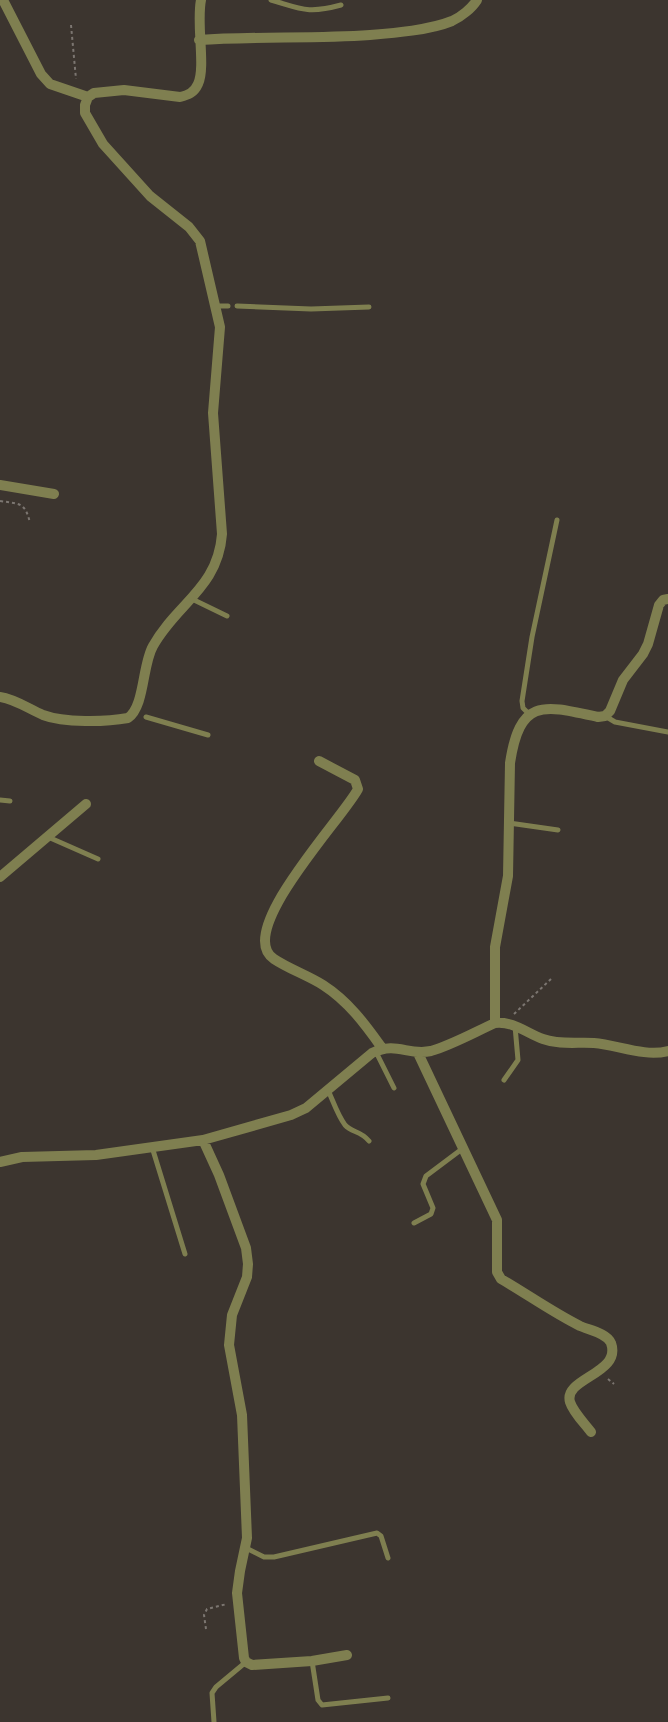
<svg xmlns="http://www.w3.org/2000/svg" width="668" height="1722" font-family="'PT Sans',sans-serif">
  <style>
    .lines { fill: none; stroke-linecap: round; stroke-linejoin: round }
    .path { stroke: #7c7671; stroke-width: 2; stroke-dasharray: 3 3; stroke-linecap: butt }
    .lane { stroke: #7f7f50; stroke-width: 5 }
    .street { stroke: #7f7f50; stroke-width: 10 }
  </style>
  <rect width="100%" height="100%" fill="#3c352f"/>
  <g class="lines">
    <!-- path -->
    <path class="path" d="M71 25 76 79
      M0 501C20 504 25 502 30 523
      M514 1014 551 979
      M608 1379 614 1384
      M206 1629 204 1615 207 1609 227 1604"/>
    <!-- lane -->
    <path class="lane" d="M271 0C302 9 308 14 341 5
      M215 306H228
      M237 306 311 309 369 307
      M192 599 227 616
      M529 714 523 708 522 701 532 637 557 520
      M605 716 615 722 668 732
      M146 717 208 735
      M0 800 10 801
      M509 823 558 830
      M48 837 98 859
      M376 1052 394 1088
      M504 1080 518 1060 515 1026
      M328 1090C333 1101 338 1116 345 1125 352 1133 360 1130 369 1141
      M152 1147 185 1254
      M414 1223 431 1214 433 1208 423 1184 426 1176 462 1149
      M246 1548 264 1557H274L377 1533 381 1536 388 1558
      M312 1661 318 1700 322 1705 388 1698
      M214 1722 212 1693 216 1687 246 1662"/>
    <!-- street -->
    <path class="street" d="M3 0 41 74 50 84 88 97
      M199 40C256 36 313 39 370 35 395 33 430 30 452 21 461 17 472 8 477 0
      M0 485 54 494
      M0 697C15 699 29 709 43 715 64 723 106 722 128 718 145 706 142 665 153 646 177 603 218 588 222 534L213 413 220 327 200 241 189 227 150 196 103 144 85 113V105L88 97 94 93 124 90 180 97C188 95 194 93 198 84 206 67 196 24 201 0
      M319 761 355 780 358 789C344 817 233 932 274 959 289 969 307 975 323 985 348 1001 365 1024 382 1048
      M0 877 86 804
      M495 1023V947L508 876 510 763C520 697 544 705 598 717L605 716 610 711 623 680 643 654 648 644 659 605 663 600 668 599
      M418 1053 497 1220V1272L501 1279C527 1294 552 1312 580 1326 589 1330 607 1333 611 1343 622 1374 563 1378 570 1402 573 1412 585 1424 591 1432
      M203 1140 219 1175 246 1248 248 1264 247 1277 232 1315 229 1345 242 1415 247 1538 240 1571 237 1593 244 1658 246 1662 252 1665 312 1661 347 1655
      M0 1162 22 1157 96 1155 203 1140 291 1115 306 1108 372 1053C397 1041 407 1056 431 1051 452 1045 475 1032 495 1023 514 1021 526 1033 543 1039 559 1045 577 1042 594 1043 618 1045 644 1057 668 1051"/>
  </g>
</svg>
